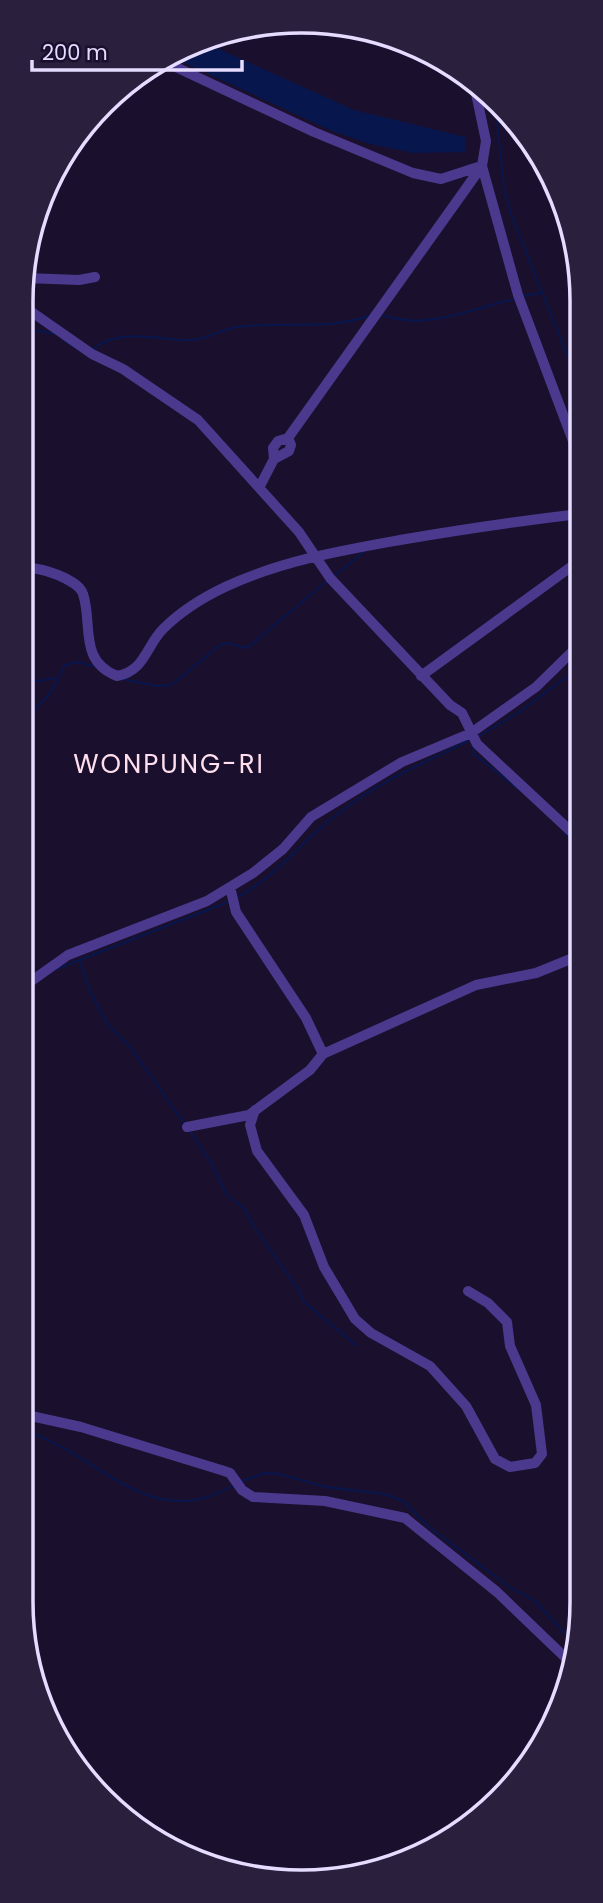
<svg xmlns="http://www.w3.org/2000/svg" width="603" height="1903" font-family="Poppins,sans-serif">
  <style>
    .water { fill: #08164e }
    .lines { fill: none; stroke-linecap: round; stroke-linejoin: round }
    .stream { stroke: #08164e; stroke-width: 2 }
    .minor { stroke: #4b398e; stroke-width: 10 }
    .labels { text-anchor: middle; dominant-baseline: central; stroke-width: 5; stroke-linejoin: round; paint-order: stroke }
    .quarter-label { font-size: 26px; letter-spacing: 2px; fill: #ffdeed; stroke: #1a102d }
    .rim { fill: none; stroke: #e6dcff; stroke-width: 3.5 }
  </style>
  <rect width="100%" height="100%" fill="#1a102d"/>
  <!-- water -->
  <path class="water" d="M206 43 354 110 465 137V152L414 153 370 144 332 131 172 57Z"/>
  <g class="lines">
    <!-- stream -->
    <path class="stream" d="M495 99 504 189 511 214 579 385
      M524 296 540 293
      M382 315C428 331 471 308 516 299
      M26 329 56 334
      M63 340 82 352
      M93 349C121 328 154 339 186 340 205 341 220 329 238 327 280 321 331 331 371 315
      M567 520H579
      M334 576 365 551
      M25 679 39 681 55 678
      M123 679 156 686 171 685 220 645 229 643 244 648 251 645 328 580
      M25 718 50 694 65 665 78 662 96 667
      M479 736 519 712 579 668
      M473 747 474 754 522 792
      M564 832 578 846
      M236 898C278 875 299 844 335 816 375 783 424 763 470 740
      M80 962 89 990 108 1025 131 1048 184 1123
      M54 970 228 902
      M189 1130 213 1166 227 1195 245 1209 254 1227 298 1289 304 1302 357 1346
      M22 1430C99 1452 148 1536 234 1485
      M242 1481 265 1473 279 1474 326 1487 385 1494 403 1501 429 1527 508 1586 535 1601 577 1646"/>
    <!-- minor -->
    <path class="minor" d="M163 61 314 132 413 173 441 179 478 167
      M474 84 486 141 482 166 518 295 573 441 579 476
      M26 278 79 280 95 277
      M26 308 92 354 123 369 198 420 299 532 330 578 450 705 462 713 477 744 578 838
      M288 438 291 445 289 451 274 459 273 448 278 441 288 438 482 166
      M260 486 274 459
      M25 569C38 565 79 580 83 594 93 623 78 661 117 676 145 671 146 646 163 629 180 612 204 597 225 587 281 561 339 551 400 540 459 530 519 521 579 514
      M421 676 579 561
      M23 987 68 955 207 901 253 873 283 849 311 817 402 762 471 733 536 687 579 645
      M323 1054 476 985 536 973 578 956
      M255 1110 250 1125 257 1151 304 1215 324 1267 355 1319 371 1333 430 1366 466 1406 495 1459 510 1467 535 1463 542 1454 536 1405 510 1346 507 1322 488 1303 468 1291
      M187 1127 249 1115 310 1070 323 1054 306 1018 236 912 230 887
      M22 1414 81 1427 221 1470 230 1473 242 1490 253 1497 325 1501 405 1518 497 1592 573 1665"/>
  </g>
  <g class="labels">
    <!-- quarter labels -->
    <g class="quarter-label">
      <text x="169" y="764">WONPUNG-RI</text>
    </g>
  </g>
  <!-- crop -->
  <path d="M0 0H603V1903H0ZM301 33H302A268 268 0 0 1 570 301V1602A268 268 0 0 1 302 1870H301A268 268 0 0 1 33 1602V301A268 268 0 0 1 301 33Z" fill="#2a203e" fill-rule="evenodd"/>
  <path class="rim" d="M301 33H302A268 268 0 0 1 570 301V1602A268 268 0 0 1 302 1870H301A268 268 0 0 1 33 1602V301A268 268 0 0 1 301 33Z"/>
  <!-- scale -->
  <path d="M32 60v10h210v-10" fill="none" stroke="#e6dcff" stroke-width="3.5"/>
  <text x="42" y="60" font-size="21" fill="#e6dcff" stroke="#1a102d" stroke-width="5" paint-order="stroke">200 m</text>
</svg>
